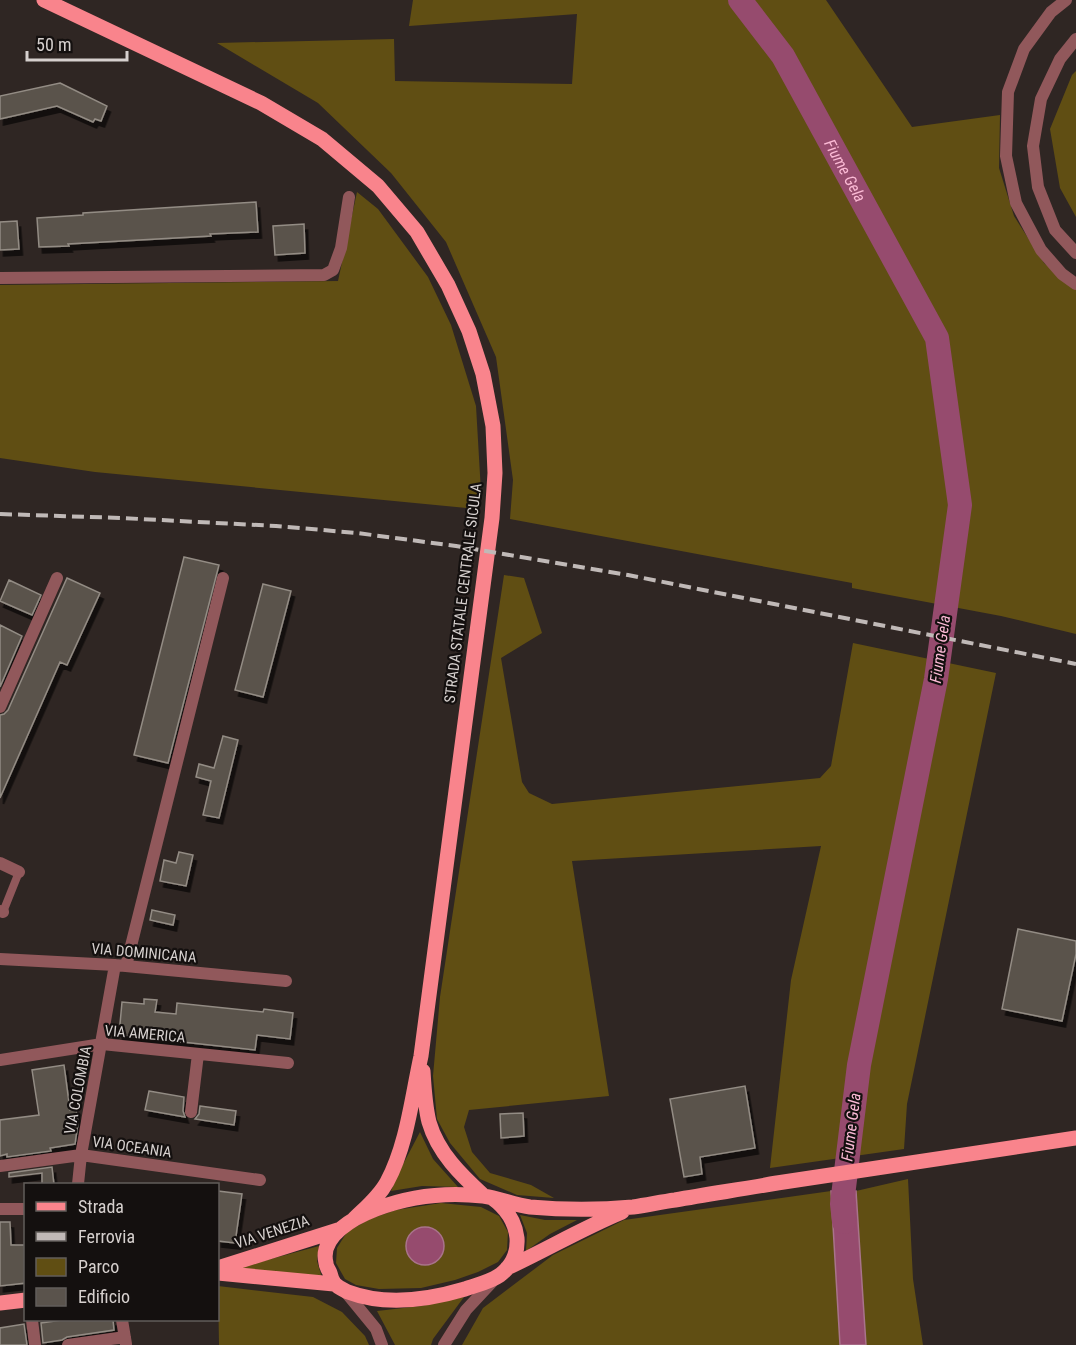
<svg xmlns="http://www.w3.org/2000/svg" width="1076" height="1345" font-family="'Roboto Condensed',sans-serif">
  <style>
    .green { fill: #604e13 }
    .water { fill: #964b6e; stroke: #a9738b; stroke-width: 1.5 }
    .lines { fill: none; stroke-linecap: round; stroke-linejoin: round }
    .river { stroke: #964b6e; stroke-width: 24 }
    .building { fill: #5a534c; stroke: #938c84; stroke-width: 1.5; filter: url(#shadow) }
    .service { stroke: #91585b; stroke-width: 8 }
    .minor { stroke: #91585b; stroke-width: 12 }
    .tertiary { stroke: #91585b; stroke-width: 12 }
    .primary { stroke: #f9848c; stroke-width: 15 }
    .rail { stroke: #c0b9b7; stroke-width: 4; stroke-dasharray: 12 6; stroke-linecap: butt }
    .labels { text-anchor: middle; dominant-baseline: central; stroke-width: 4.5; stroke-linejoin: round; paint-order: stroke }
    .street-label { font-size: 15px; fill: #d6d0ce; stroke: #14100f }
    .water-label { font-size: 16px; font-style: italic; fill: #fbbad5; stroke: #14100f }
  </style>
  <defs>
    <filter id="shadow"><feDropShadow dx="3.5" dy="6" stdDeviation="0" flood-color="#0009"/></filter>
  </defs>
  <rect width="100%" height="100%" fill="#2f2623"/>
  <!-- green -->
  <path class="green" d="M413 0H826L912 127 1000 115 999 168 1014 216 1044 263 1076 288V634L1001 616 852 588V583L510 519 513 480 496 357 446 242 391 173 318 103 217 43 394 39 395 81 572 84 577 14 409 26Z
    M1076 71V217L1060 188 1050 129 1072 75Z
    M357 192 378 209 428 277 451 325 476 406 481 492 477 509 95 472 0 458V285L338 281Z
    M504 575 524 578 542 633 501 658 522 782 529 793 552 804 820 778 831 766 853 643 996 673 907 1104 904 1149 770 1168 791 980 821 846 572 861 609 1096 469 1110 464 1127 472 1152 490 1173 531 1185 554 1198 517 1195 480 1179 450 1143 437 1119 433 1076 440 997Z
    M420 1132 433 1159 458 1187 422 1186 391 1191 400 1170Z
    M908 1179 913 1279 923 1345H866L856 1191Z
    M831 1191 840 1345H462L483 1308 553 1255 624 1220Z
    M441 1203 481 1207 499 1216 508 1232 507 1250 498 1262 478 1272 455 1280 421 1288 379 1289 356 1285 345 1279 336 1263 337 1248 347 1232 370 1219 396 1210Z
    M520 1215 545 1220H577L550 1234 526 1251 527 1233Z
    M319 1246 317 1261 322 1278 237 1268Z
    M218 1286 313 1297 342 1312 365 1336 369 1345H219Z
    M464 1297 433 1339 431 1345H395L377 1311 421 1306Z"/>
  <!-- water -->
  <path class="water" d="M831 1191H856L866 1345H840Z
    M406 1246a19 19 0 1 1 38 0a19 19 0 1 1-38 0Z"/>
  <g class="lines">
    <!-- river -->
    <path class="river" id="s1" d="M740 0 783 56 937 338 960 505 936 679 859 1065 842 1204 844 1222"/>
  </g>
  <!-- building -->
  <path class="building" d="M60 83 107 106 101 121 95 119 93 122 57 106 0 119V96Z
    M256 202 258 232 210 234 211 236 68 244 69 246 39 247 37 218 83 215V213Z
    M17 221 19 249 0 250V222Z
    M304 224 305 253 275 255 273 226Z
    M184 557 219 565 168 763 134 755Z
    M67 578 100 593 67 665 60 662 0 798V715L4 714 8 710Z
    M9 580 41 595 32 615 0 601Z
    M263 584 291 591 263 697 235 690Z
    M0 625 22 636 0 687Z
    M223 736 238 740 219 818 203 815 211 781 196 777 199 764 214 768Z
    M179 852 193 855 186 886 160 881 164 860 176 863Z
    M152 910 175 915 173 925 150 920Z
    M1018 929 1076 941V954L1062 1021 1002 1009Z
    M144 999 157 1000 155 1012 176 1014 177 1003 263 1012 264 1009 293 1013 290 1039 257 1035 255 1050 119 1035 122 1002 144 1004Z
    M64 1065 70 1110 76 1109 78 1123 75 1144 50 1148 51 1151 7 1157V1154L0 1156V1120L39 1115 32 1070Z
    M745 1086 755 1148 700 1157 702 1174 684 1177 670 1099Z
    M149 1091 184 1097 183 1111 185 1117 145 1110Z
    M200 1106 236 1111 234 1125 195 1119 199 1114Z
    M523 1113 524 1136 501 1138 500 1114Z
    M52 1167 54 1185H42V1173L9 1177V1173Z
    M218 1191 242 1194 235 1243 218 1241Z
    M0 1222H10L11 1245H26V1283L0 1286Z
    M62 1320H113L114 1330 67 1337 62 1340 43 1343 41 1323Z
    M24 1324 27 1345H0V1328Z"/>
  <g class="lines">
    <!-- service -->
    <path class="service" d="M3 912 19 872"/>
    <!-- minor -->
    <path class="minor" d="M1066 0 1051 12 1024 49 1008 92 1006 156 1016 203 1041 250 1062 274 1076 284
      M1076 39 1060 59 1041 99 1033 146 1038 187 1055 230 1076 253
      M0 278 324 275 333 270 341 248 349 197
      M0 707 57 578
      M0 863 19 872
      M0 911 3 912
      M0 959 115 965 286 981
      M126 966 223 578
      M0 1060 102 1044 288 1063
      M191 1112 198 1054
      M0 1166 81 1155 260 1180
      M78 1184 81 1155 115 965
      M0 1209H26
      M32 1320 35 1345
      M122 1320 126 1344
      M68 1345 125 1337"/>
    <!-- tertiary -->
    <path class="tertiary" d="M344 1290 376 1329 382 1345
      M444 1345 466 1310 494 1280"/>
    <!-- primary -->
    <path class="primary" d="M44 0 261 103 322 139 378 186 417 232 448 285 469 331 483 374 493 426 495 473 492 518 421 1056C412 1097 407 1145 387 1182 379 1197 365 1208 353 1220
      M423 1071C424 1088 425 1106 429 1122 438 1153 461 1175 484 1196
      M492 1198C506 1208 515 1220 517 1238 518 1253 512 1266 500 1275 490 1282 476 1285 465 1289 428 1300 385 1306 348 1292 344 1290 337 1287 334 1283 332 1280 331 1277 330 1273 329 1270 326 1267 326 1263 319 1236 355 1217 376 1209 410 1196 447 1192 483 1196 499 1198 514 1205 530 1207 564 1210 599 1210 633 1207 647 1205 661 1202 675 1200 709 1194 743 1189 777 1183 876 1168 976 1153 1076 1138
      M218 1268 338 1230
      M507 1268C546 1250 583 1228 622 1212
      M218 1273 334 1284
      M0 1303 26 1300"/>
    <!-- rail -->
    <path class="rail" d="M0 514 121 518 276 526 357 533 456 546 628 575 1076 664"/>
  </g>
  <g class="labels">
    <!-- street labels -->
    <g class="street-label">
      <text transform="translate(463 593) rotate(-83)">STRADA STATALE CENTRALE SICULA</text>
      <text transform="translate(144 953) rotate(5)">VIA DOMINICANA</text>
      <text transform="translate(145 1034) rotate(5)">VIA AMERICA</text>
      <text transform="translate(78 1090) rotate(-79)">VIA COLOMBIA</text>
      <text transform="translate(132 1147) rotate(8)">VIA OCEANIA</text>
      <text transform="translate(272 1232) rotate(-18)">VIA VENEZIA</text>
    </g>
    <!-- water labels -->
    <g class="water-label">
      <text stroke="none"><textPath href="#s1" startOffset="201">Fiume Gela</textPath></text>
      <text transform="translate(940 649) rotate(-82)">Fiume Gela</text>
      <text transform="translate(851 1127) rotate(-83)">Fiume Gela</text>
    </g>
  </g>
  <!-- legend -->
  <rect x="24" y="1183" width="195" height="138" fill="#14100f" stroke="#625d5b" stroke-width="1.5"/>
  <rect x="36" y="1202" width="30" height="9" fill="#f9848c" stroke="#625d5b" stroke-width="1.5"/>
  <text x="78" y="1213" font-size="18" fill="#d6d0ce">Strada</text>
  <rect x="36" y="1232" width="30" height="9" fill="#c0b9b7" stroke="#625d5b" stroke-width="1.5"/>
  <text x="78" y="1243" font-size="18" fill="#d6d0ce">Ferrovia</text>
  <rect x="36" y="1258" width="30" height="18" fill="#604e13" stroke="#625d5b" stroke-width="1.5"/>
  <text x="78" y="1273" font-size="18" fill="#d6d0ce">Parco</text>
  <rect x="36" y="1288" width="30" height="18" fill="#5a534c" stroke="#625d5b" stroke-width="1.5"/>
  <text x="78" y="1303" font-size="18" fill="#d6d0ce">Edificio</text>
  <!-- scale -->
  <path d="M27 51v9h100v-9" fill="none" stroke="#d6d0ce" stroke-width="3"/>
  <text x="36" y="51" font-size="18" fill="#d6d0ce" stroke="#14100f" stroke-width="4.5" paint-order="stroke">50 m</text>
</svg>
